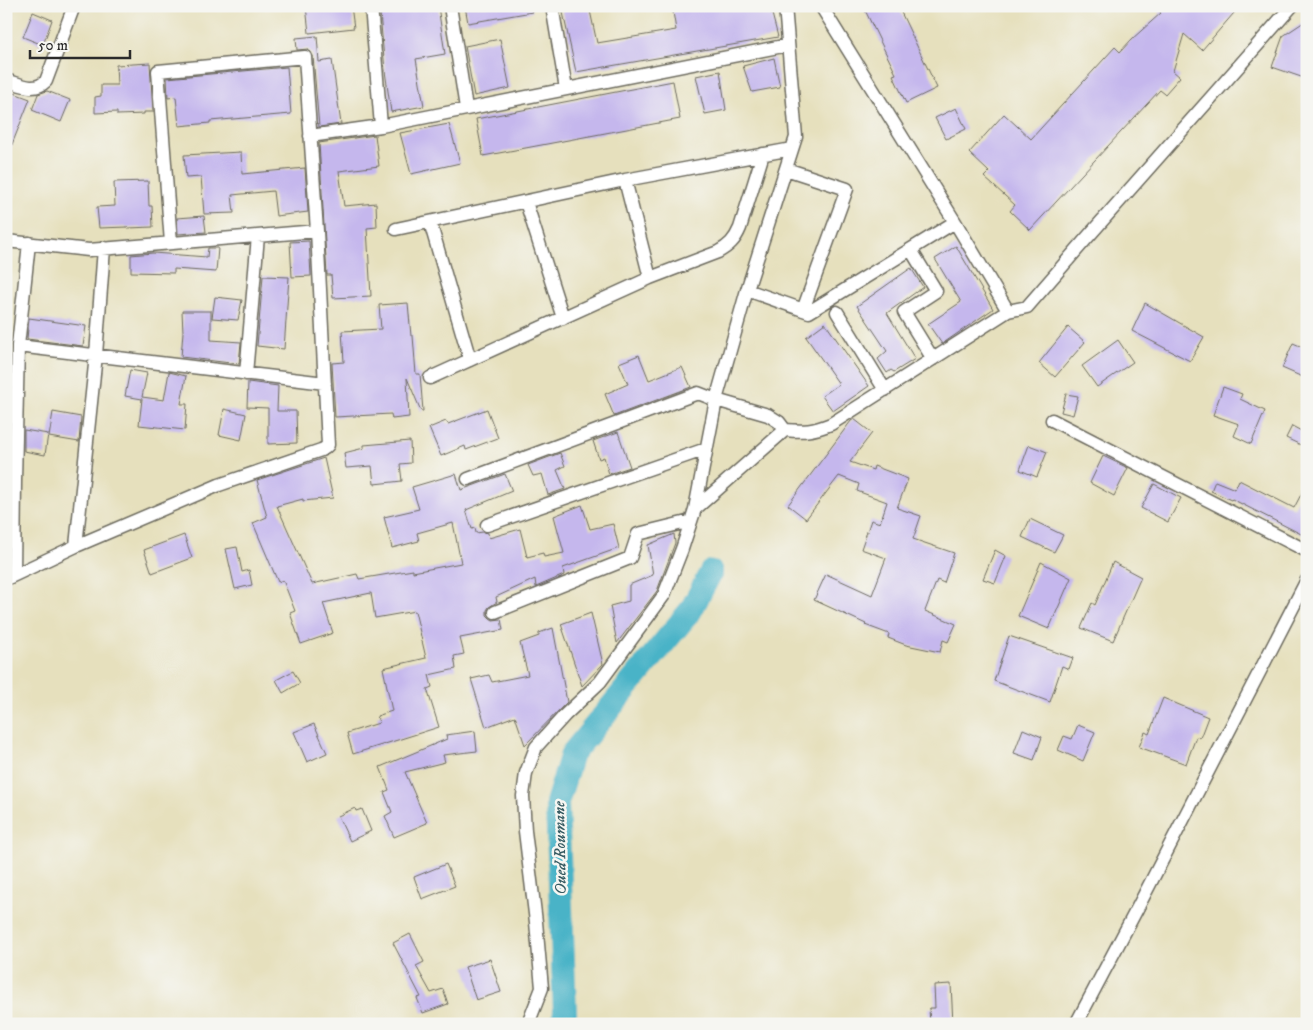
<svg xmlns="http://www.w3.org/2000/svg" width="1313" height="1030" font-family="'IM FELL DW Pica',serif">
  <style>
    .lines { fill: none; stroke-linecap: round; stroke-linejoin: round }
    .river { stroke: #49b3c7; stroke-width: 24 }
    .building { fill: #c5b7ed }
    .street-casing { stroke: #6c6a5e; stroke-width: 15 }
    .street { stroke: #fff; stroke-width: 12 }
    .labels { text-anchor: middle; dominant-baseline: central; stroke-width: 5; stroke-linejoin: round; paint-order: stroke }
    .water-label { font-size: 16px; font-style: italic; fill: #365b62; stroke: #f6f6f2 }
  </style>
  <rect width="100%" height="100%" fill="#f6f6f2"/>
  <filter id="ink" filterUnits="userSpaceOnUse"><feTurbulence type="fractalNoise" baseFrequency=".02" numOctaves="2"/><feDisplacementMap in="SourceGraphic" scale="10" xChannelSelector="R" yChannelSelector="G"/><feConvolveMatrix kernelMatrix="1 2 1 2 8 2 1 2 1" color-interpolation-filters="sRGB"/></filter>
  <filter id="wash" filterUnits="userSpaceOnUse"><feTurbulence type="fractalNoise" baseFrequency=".0096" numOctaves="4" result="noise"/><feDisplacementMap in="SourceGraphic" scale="20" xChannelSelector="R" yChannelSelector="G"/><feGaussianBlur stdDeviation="1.12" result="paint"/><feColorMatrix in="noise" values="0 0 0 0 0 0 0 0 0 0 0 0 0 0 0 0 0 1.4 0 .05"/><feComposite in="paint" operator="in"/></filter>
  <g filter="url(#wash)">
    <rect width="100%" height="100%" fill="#e6e0bd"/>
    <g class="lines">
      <!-- river -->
      <path class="river" d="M562 1024 565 1013 557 803 572 754 691 610 711 572"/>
    </g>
    <g id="blocks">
      <!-- building -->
      <path class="building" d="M306 6H351L354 28 309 33Z
        M399 6H438L445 54 416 59 424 106 391 112 385 71 380 13 400 10Z
        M465 6H532V12L468 23Z
        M569 6H589L597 43 676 30 672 6H770L778 37 576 72 562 8Z
        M863 6H898L937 88 906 103 893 75 896 74Z
        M1154 6H1240L1202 50 1184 34 1173 71 1180 77 1165 94 1160 90 1030 230 1010 211 1015 205 984 177 989 172 969 153 1004 114 1031 139 1115 47 1120 52 1132 39 1161 13Z
        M33 12 52 20 43 45 23 37Z
        M1307 20V79L1272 67 1283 36Z
        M317 36 319 62 332 60 341 124 319 127 313 56 311 52 308 49 297 50 296 38Z
        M500 39 510 88 474 96 465 46Z
        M774 58 780 87 752 92 743 66Z
        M150 63 153 112H144V114L117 115V112L95 113V97L101 96V85H117L116 65Z
        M287 67 291 114 210 121V123L179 126 176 97 168 98 167 78Z
        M720 71 726 110 705 114 696 76Z
        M673 81 680 119 483 156 476 119Z
        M6 90 30 99 7 157H6Z
        M47 91 70 100 61 122 32 110 38 94Z
        M956 108 966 129 946 139 935 118Z
        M449 124 460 163 411 174 400 133Z
        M375 135 379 166 339 171 344 206 376 203 377 227 367 228 371 296 333 298 331 275H327L319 143Z
        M241 152 242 174 305 168 308 212 276 216 273 191 232 195 234 213 204 214 201 177 186 178 184 155Z
        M148 181 149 206H152L153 227 128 228V227L99 228 97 207 115 206 114 182Z
        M204 216 206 232 178 234 177 218Z
        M309 241 311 276 292 277 290 242Z
        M956 246 993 309 942 344 928 324 961 302 935 259Z
        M208 248H218L216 272 174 269V273L131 272V255L153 253 207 257Z
        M911 268 923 287 887 313 915 359 894 372 891 370 887 373 878 359 887 351 857 306Z
        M263 276 289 277 284 349 257 346Z
        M215 297 242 300 238 320 212 318Z
        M408 303 411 336H413L416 374H420L423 411H421L407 378 409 417 392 419 391 414 335 417 332 363 344 362 342 331 381 329 379 305Z
        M1145 303 1204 337 1190 361 1132 331Z
        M182 311H211V340L241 342 239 364 181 357 183 332Z
        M29 318 86 326 83 346 27 339Z
        M825 323 869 386 833 411 822 396 839 384 806 337Z
        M1068 327 1085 342 1055 377 1039 363Z
        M1118 340 1133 362 1097 387 1082 366Z
        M1293 343 1307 349V379L1282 368Z
        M639 355 649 380 682 367 691 387 614 416 605 394 628 384 619 363Z
        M130 370 147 373 142 397 164 400 169 372 186 376 181 404H187L185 430 139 425 142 399 125 396Z
        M248 382 278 386 277 411H296L297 443 268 444V408L247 407Z
        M1223 387 1242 394 1240 399 1265 411 1251 444 1234 436 1239 424 1213 415Z
        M1066 394 1078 396 1073 415 1061 412Z
        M224 409 246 414 241 440 219 435Z
        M487 409 498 438 466 450 465 446 441 456 429 428 446 421 448 424Z
        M53 412 81 417 79 442 49 437Z
        M854 419 872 433 850 462 873 470 874 466 908 479 897 508 921 516 913 539 954 553 944 583 937 580 925 611 956 624 948 642 943 640 940 652 906 645 888 638 889 634 865 625 866 624 814 600 826 574 872 595 886 558 861 549 871 520 880 523 887 502 857 491 859 484 839 476 806 519 788 505 851 421Z
        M1292 426 1307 434V448L1286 438Z
        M24 430 48 434 45 455 24 451Z
        M618 432 630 467 609 474 604 457 599 459 593 441Z
        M410 441 411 463 400 464 402 481 374 484 372 466 346 468 344 453 364 448V445Z
        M1029 445 1047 452 1037 477 1020 470Z
        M560 453 565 466 557 470 565 489 548 495 542 474 533 476 528 465Z
        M1103 456 1128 468 1114 496 1090 483Z
        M324 458 333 498 303 501V499L277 506 312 584 357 574 359 579 413 570V572L461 563 453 523 417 533 419 541 392 548 384 517 419 509 412 487 456 474 461 490 505 474 512 491 466 510 472 529 475 528 476 533 483 532 488 533 489 538 520 529 527 557 543 553 544 557 564 553 554 516 582 505 590 529 613 524 619 548 563 568 564 575 536 587 535 579 496 597 497 602 489 607 487 610V615L490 618 493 620 501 619 503 630 460 638 464 654 454 656 456 669 429 675 432 687 427 689 439 727 353 754 347 733 379 723 377 716 392 711 383 668 426 658 415 611 375 618 371 593 323 603 333 633 301 644 290 613 295 611 283 580 278 582 253 523 267 517 257 480Z
        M1239 480 1294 508 1307 483V537L1232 499 1231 500 1211 491 1215 481 1235 489Z
        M1154 484 1181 498 1168 522 1141 508Z
        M1030 519 1063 535 1054 552 1022 537Z
        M674 534 675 543 657 591 617 643 610 606 629 601V585L653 575 648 545Z
        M184 535 192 558 152 573 144 550Z
        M237 547 242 572 249 570 252 585 235 589 226 549Z
        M995 550 1006 556 995 583 983 579Z
        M1041 562 1071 578 1049 629 1018 616Z
        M1113 562 1141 577 1113 641 1081 628 1092 603 1095 605Z
        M591 613 603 664 582 686 561 624Z
        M553 628 567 702 525 745 515 716 486 727 471 679 489 675 492 682 528 675 520 643 539 636V633Z
        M1009 636 1073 658 1069 669 1062 666 1050 702 994 681Z
        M293 671 300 683 283 693 276 680Z
        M1163 698 1208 717 1200 738 1196 737 1186 764 1139 747 1145 732 1149 734Z
        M314 724 327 753 307 762 294 732Z
        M1078 725 1095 732 1083 761 1058 750 1064 736 1072 739Z
        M1023 729 1042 737 1034 760 1014 753Z
        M475 731 477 751 443 755 445 762 405 772 427 823 394 837 385 816 392 812 384 792 389 790 380 767 447 739 446 735Z
        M355 808 356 811 362 809 371 831 350 841 338 816Z
        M446 864 455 886 422 899 414 877Z
        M410 934 424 962 416 966 431 993 443 989 448 1004 423 1013 417 998 421 997 393 943Z
        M490 959 501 992 476 1000 465 967Z
        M951 984 953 1024H930L929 1008H935L934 985Z"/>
    </g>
  </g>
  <g filter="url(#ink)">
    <use href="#blocks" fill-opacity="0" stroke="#6c6a5e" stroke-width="1"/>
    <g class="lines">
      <!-- street casing -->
      <g class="street-casing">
        <path id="street" d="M371 6 381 126
          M450 6 466 108
          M552 6 566 89
          M821 6 955 222 1008 311
          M6 80C20 84 34 93 46 81L74 6
          M310 136 381 126 788 45
          M786 169 847 189 803 310
          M625 180 650 278
          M526 202 563 318
          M430 222 470 360
          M396 229 625 180 792 149
          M6 241 89 250 317 231
          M29 243 18 346 325 383
          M911 250 936 291 904 312 933 359
          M747 290 809 312 955 222
          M837 312 885 390
          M246 374 258 236
          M430 378 650 278 718 252C729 246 735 240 740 228L763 154
          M1052 420 1307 551
          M468 479 698 393 716 400 768 415 779 422 785 430
          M695 509 716 400 747 290 796 137 785 6
          M487 525 706 449
          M76 546 96 355 104 248
          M14 575 15 481 18 346
          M6 579 76 546 219 485 321 450 325 448 328 445 317 231 305 57 158 71 171 243
          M495 612 630 558 638 534 691 521
          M528 1024 542 988 536 922 525 831 523 796 526 773 536 747 565 715 600 682 664 595 682 549 695 509 785 430C805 432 813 431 831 424L1008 311 1027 307 1086 239 1292 6
          M1076 1024 1138 907 1307 580"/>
      </g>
      <!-- street -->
      <use href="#street" class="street"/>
    </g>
  </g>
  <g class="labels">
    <!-- water labels -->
    <g class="water-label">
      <text transform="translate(560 848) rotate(-91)">Oued Roumane</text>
    </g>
  </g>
  <!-- margin -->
  <rect width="1313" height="1030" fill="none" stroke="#f6f6f2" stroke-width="25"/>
  <!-- scale -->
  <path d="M30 50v8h100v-8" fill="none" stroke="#2b2b2b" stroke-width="2.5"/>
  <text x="38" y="50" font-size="15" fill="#2b2b2b" stroke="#f6f6f2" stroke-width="4" paint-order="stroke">50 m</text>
</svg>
